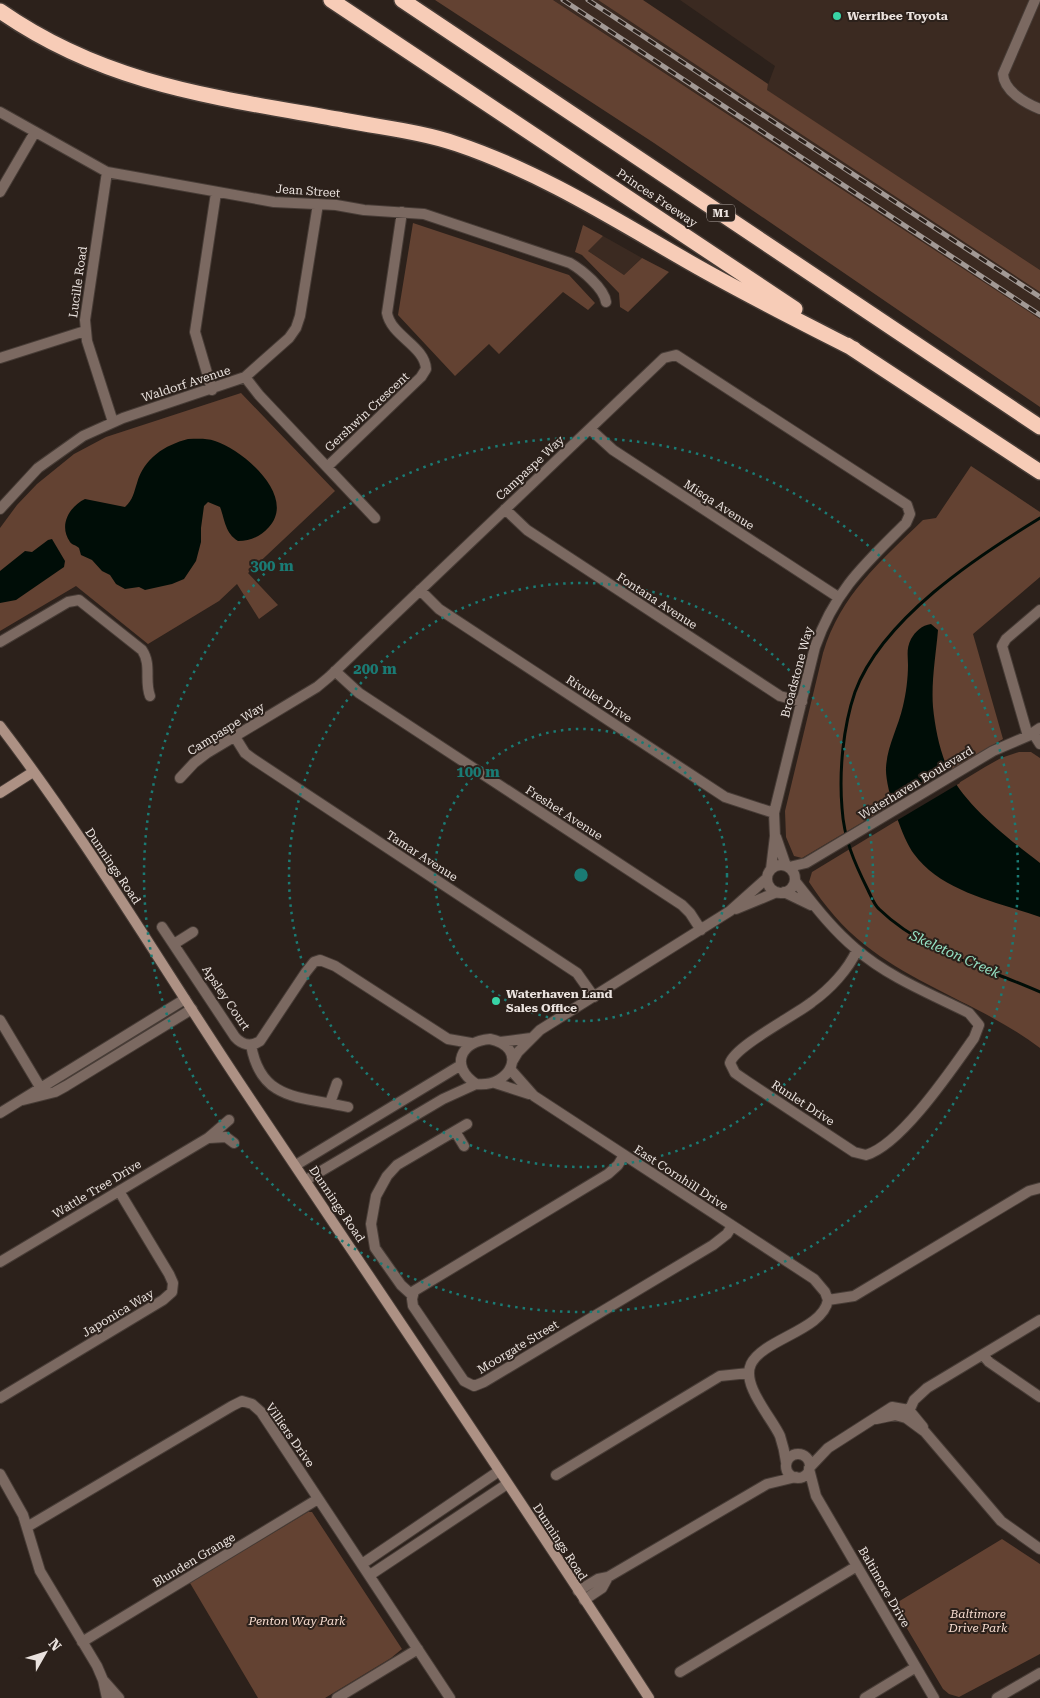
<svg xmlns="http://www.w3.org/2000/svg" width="1040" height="1698" font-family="'Roboto Serif',serif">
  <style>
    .built { fill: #3b2a21 }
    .green { fill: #634232 }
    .water { fill: #000d07 }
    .pier { fill: #2c211b }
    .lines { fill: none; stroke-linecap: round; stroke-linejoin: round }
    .stream { stroke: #000d07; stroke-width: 3 }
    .street-casing { stroke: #473c36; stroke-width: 12 }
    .secondary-casing { stroke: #473c36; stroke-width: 12 }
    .highway-casing { stroke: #473c36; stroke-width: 18 }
    .street { stroke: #7b6961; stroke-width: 10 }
    .secondary { stroke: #ad9184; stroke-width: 10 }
    .highway { stroke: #f7ccb7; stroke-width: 15 }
    .rail-casing { stroke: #a29995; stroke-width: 5 }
    .rail { stroke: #2c211b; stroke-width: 3; stroke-dasharray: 9; stroke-linecap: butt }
    .ring { fill: none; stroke: #1a7b74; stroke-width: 2.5; stroke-dasharray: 2.5 5 }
    .poi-dot { fill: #38d4a6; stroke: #2c211b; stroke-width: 2 }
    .labels { text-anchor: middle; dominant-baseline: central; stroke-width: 4; stroke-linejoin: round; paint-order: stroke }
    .shield { fill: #2c211b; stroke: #b1a8a4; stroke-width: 1 }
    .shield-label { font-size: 11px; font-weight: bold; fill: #eae2de }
    .poi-label { font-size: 12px; font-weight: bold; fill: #eae2de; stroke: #2c211b; text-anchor: start }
    .street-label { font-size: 12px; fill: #eae2de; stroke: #2c211b }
    .park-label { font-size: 12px; font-style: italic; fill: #f7dccf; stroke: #2c211b }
    .water-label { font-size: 14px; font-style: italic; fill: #95e2c4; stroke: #2c211b }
    .centre { fill: #1a7b74; stroke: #2c211b; stroke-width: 2.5 }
    .ring-label { font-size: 15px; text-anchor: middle; font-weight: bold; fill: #1a7b74; stroke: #2c211b; stroke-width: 4; stroke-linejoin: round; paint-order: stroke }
  </style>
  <rect width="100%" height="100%" fill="#2c211b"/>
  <!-- built -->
  <path class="built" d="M553 0H598L1040 292V319Z
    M680 0H1040V270L766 90 775 66Z
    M603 236 642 258 624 275 588 251Z"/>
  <!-- green -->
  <path class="green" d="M435 0H553L1040 319V407L654 143Z
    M598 0H643L768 84 767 90 1040 270V292Z
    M413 223 569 275 595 303 588 310 563 292 499 354 489 344 455 376 398 315Z
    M583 225 603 236 588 251 624 275 642 258 669 272 628 312 620 307 619 293 582 255 575 252Z
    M241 393 335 491 248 573 278 605 259 619 237 584 219 601 148 644 76 586 0 631V528L17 505 37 484 74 454 106 437Z
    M971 466 1040 512V577L973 634 1003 739 802 858 794 856 786 837 785 811 823 653C841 594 880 562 923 520L936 518Z
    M1019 752H1031L1040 758V1048C986 1007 918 987 865 945 843 928 824 905 809 882L812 872 985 767 1001 758Z
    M308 1512H312L402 1649 391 1658 325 1698H258L190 1583Z
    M1002 1539 1040 1564V1654L959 1697 949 1694 943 1689 893 1605Z"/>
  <!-- water -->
  <path class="water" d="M188 439C197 439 206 438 215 441 243 450 297 496 269 527 261 536 251 541 238 541 225 533 225 520 220 507L208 502 204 506 201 528V542L196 561 184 579 172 584 145 590 139 587 125 589 116 584 110 575 102 571 92 560 81 555 79 548C76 545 72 545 70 542 58 525 70 506 85 499L125 507C133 500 134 492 137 483 144 458 165 445 188 439Z
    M52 539 65 561 64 567 16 600 0 603V571L25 551 32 552 48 540Z
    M931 624 938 630C936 654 931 682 933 707 935 727 939 748 947 767 962 804 1009 839 1040 863V917C997 902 942 892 914 854 902 838 885 787 886 768 887 746 898 728 903 706 906 694 908 678 908 665 908 656 906 649 911 639 915 632 922 625 931 624Z"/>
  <!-- pier -->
  <path class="pier" d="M951 768 960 783 896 821 891 804Z"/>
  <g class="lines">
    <!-- stream -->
    <path class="stream" d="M1040 518C976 557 882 619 855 692 843 727 839 771 842 808 844 839 854 862 868 890 871 896 874 905 879 909 922 951 986 968 1040 992"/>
    <!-- street casing -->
    <g class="street-casing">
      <path id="street" d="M1035 0 1003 74C1004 91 1025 103 1040 109
        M0 112 107 172 274 202 336 205 364 210 424 214 570 263C582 270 604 288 606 302
        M107 172 85 320 87 341 113 422
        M0 192 35 132
        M0 358 85 331
        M245 377 259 395 375 518
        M212 390 195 332 216 193
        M590 429 613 450 838 597
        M327 467 421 377 426 369C425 346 391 336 387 313L402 212
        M0 509 38 468 83 436 123 418 245 377 289 338 296 328 300 316 318 204
        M505 509 527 530 780 696 802 702
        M420 590 439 609 725 797 774 813
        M0 642 68 602 79 600 142 650C152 665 144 680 150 696
        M335 671 359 693 682 905 690 913 701 930
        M1033 733 1040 744
        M1028 736 1002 646 1006 639 1040 610
        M235 737 245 753 253 759 577 973 594 997
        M180 778 194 763 207 753 317 687 329 677 664 358 676 355 901 501 907 505 910 514 906 523C865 564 835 590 815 647L774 813 775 836 771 869
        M776 837 786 866
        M767 879a14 14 0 1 1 28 0a14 14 0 1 1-28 0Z
        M789 867 806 863 993 751 1028 736 1040 728
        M795 881C814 905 832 929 856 949 888 977 931 994 969 1013L979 1025 974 1038C952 1069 901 1145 866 1155L854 1152 748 1082 735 1073 730 1063C735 1046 796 1015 812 1002 830 989 848 970 857 950
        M784 892 811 905
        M736 909 777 892
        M162 927 235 1037C242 1045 251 1047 260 1041L306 972 314 962 320 960 335 966 448 1039 471 1043
        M174 944 193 932
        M0 1020 43 1092
        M490 1039C529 1047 512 1088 476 1084 449 1066 461 1041 490 1039Z
        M500 1042 531 1038
        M251 1045C261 1102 301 1096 348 1107
        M512 1062 518 1052 540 1030 730 911 767 878
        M511 1070 534 1096 814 1279 825 1292 828 1300C823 1330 763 1339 751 1364 741 1385 772 1418 780 1436 783 1445 785 1454 786 1462
        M495 1083 529 1094
        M23 1100 55 1092 66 1086 192 1009
        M330 1103 337 1083
        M0 1113 185 999
        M455 1131 464 1146
        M209 1138 226 1137 234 1143
        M624 1155 618 1165 608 1174 414 1291 412 1299 413 1306 464 1381 474 1386 484 1382 713 1245 727 1234 732 1226
        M296 1165 461 1065
        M306 1180 443 1099 476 1084
        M0 1262 208 1138 229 1120
        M412 1295 401 1285 375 1248 371 1224 376 1196 387 1176 397 1165 467 1124
        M828 1300 854 1296 1029 1191 1040 1188
        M983 1355 989 1362 1040 1397
        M0 1398 163 1300 172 1292 173 1283 169 1274 119 1191
        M906 1418 914 1400 927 1388 1040 1320
        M876 1419 895 1415 906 1418 925 1432 1001 1521 1040 1549
        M786 1466a12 12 0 1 1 24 0a12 12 0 1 1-24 0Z
        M809 1468 828 1448 892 1407 909 1410 923 1427
        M809 1469 816 1496 934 1698
        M0 1474 23 1515 40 1571 97 1666 103 1680 107 1698
        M556 1475 720 1376 749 1373
        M27 1527 232 1406 242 1401 252 1404 261 1412 450 1698
        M362 1564 499 1471
        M370 1575 507 1484
        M578 1591 598 1579 608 1577 767 1484 796 1477
        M584 1600 602 1588 608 1577
        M82 1642 318 1499
        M680 1672 857 1566
        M104 1681 119 1698
        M337 1698 418 1649
        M865 1698 916 1667
        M997 1698 1040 1673"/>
    </g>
    <!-- secondary casing -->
    <g class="secondary-casing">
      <path id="secondary" d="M0 726C87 840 160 963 239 1082 376 1287 515 1491 649 1698
        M0 793 33 772"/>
    </g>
    <!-- highway casing -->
    <g class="highway-casing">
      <path id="highway" d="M331 0 795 309
        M402 0 1040 427
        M0 11C109 87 222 98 348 121 384 128 422 132 457 144 540 172 614 219 689 262 743 293 799 321 854 349
        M847 345 1040 472"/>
    </g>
    <!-- street -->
    <use href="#street" class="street"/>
    <!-- secondary -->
    <use href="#secondary" class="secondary"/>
    <!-- highway -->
    <use href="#highway" class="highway"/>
    <!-- rail casing -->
    <g class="rail-casing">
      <path id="rail" d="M563 0 1040 315
        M588 0 1040 297"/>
    </g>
    <!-- rail -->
    <use href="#rail" class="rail"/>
  </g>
  <!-- distance rings -->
  <g class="ring">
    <circle cx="581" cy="875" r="146"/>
    <circle cx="581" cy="875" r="292"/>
    <circle cx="581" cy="875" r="437"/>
  </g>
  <!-- markers -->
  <g class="poi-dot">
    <circle cx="837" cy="16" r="5"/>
    <circle cx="496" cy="1001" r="5"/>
  </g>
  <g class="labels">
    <!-- shield labels -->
    <rect class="shield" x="707" y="204.5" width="28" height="17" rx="4"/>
    <g class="shield-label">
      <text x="721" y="213">M1</text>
    </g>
    <!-- poi labels -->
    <g class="poi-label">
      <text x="847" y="16">Werribee Toyota</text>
      <text x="506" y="994">Waterhaven Land<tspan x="506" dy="14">Sales Office</tspan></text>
    </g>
    <!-- street labels -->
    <g class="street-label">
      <text transform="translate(308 191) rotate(4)">Jean Street</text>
      <text transform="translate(657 198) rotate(34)">Princes Freeway</text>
      <text transform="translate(78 282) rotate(-82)">Lucille Road</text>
      <text transform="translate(186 384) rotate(-18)">Waldorf Avenue</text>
      <text transform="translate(367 412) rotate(-43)">Gershwin Crescent</text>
      <text transform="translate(530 468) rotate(-43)">Campaspe Way</text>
      <text transform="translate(719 505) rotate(33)">Misqa Avenue</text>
      <text transform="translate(657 601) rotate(33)">Fontana Avenue</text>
      <text transform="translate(797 672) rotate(-75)">Broadstone Way</text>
      <text transform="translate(599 699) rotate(33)">Rivulet Drive</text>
      <text transform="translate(226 729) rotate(-32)">Campaspe Way</text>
      <text transform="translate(916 783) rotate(-31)">Waterhaven Boulevard</text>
      <text transform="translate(564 813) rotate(33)">Freshet Avenue</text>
      <text transform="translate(422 856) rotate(33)">Tamar Avenue</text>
      <text transform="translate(113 866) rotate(56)">Dunnings Road</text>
      <text transform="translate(226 998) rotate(56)">Apsley Court</text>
      <text transform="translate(803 1103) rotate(33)">Runlet Drive</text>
      <text transform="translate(681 1178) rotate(33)">East Cornhill Drive</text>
      <text transform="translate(97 1189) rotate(-31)">Wattle Tree Drive</text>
      <text transform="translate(337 1204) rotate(56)">Dunnings Road</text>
      <text transform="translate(118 1313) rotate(-31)">Japonica Way</text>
      <text transform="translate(518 1347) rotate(-31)">Moorgate Street</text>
      <text transform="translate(290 1435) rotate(55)">Villiers Drive</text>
      <text transform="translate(560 1542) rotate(57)">Dunnings Road</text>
      <text transform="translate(194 1560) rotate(-31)">Blunden Grange</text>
      <text transform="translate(884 1587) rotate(60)">Baltimore Drive</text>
    </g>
    <!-- park labels -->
    <g class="park-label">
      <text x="978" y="1614">Baltimore<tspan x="978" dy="14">Drive Park</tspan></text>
      <text x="297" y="1621">Penton Way Park</text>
    </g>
    <!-- water labels -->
    <g class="water-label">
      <text transform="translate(955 954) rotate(24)">Skeleton Creek</text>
    </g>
  </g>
  <circle cx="581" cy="875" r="8" class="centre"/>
  <g class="ring-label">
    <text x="272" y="571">300 m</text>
    <text x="375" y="674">200 m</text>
    <text x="478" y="777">100 m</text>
  </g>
  <!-- north arrow -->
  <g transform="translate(45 1653) rotate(51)" stroke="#2c211b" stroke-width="4" paint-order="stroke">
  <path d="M0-4L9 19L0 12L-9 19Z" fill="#eae2de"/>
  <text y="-8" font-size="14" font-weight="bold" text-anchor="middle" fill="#eae2de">N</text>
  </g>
</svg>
